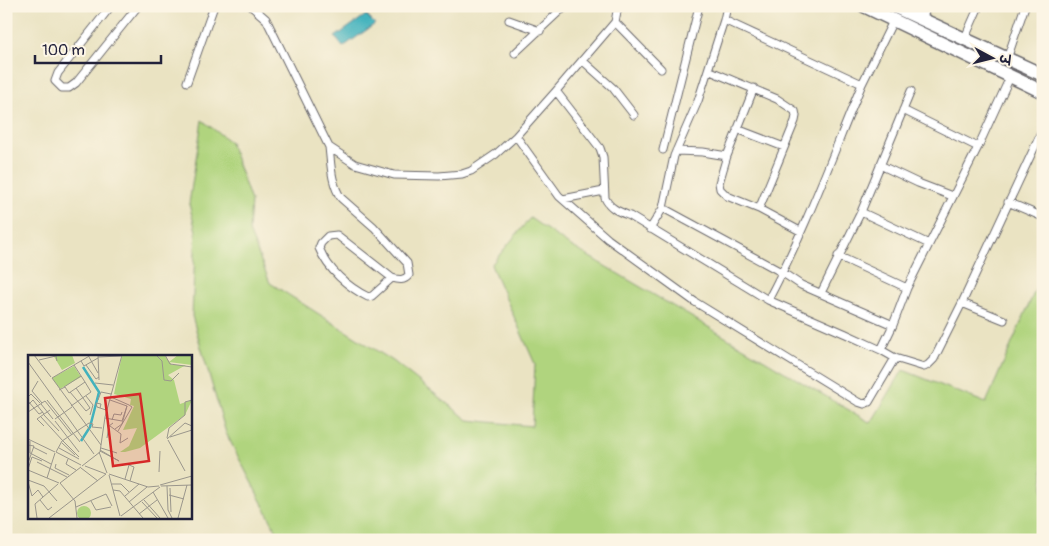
<svg xmlns="http://www.w3.org/2000/svg" width="1049" height="546" font-family="Pangolin,'Playpen Sans Deva',sans-serif">
  <style>
    .green { fill: #b0d47e; stroke: #697b5c }
    .water { fill: #42b2bd; stroke: #326a7c }
    .lines { fill: none; stroke-linecap: round; stroke-linejoin: round }
    .street-casing { stroke: #68666a; stroke-width: 9 }
    .highway-casing { stroke: #68666a; stroke-width: 15 }
    .street { stroke: #fff; stroke-width: 7 }
    .highway { stroke: #fff; stroke-width: 12 }
    .inset-river { fill: none; stroke: #42b2bd; stroke-width: 2.5 }
    .inset-road { fill: none; stroke: #9a968c; stroke-width: 1 }
    .view { fill: #d62828; fill-opacity: 0.15; stroke: #d62828; stroke-width: 2.5 }
    .inset-edge { fill: none; stroke: #22223b; stroke-width: 2.5 }
  </style>
  <rect width="100%" height="100%" fill="#fcf5e5"/>
  <filter id="ink" filterUnits="userSpaceOnUse"><feTurbulence type="fractalNoise" baseFrequency=".02" numOctaves="2"/><feDisplacementMap in="SourceGraphic" scale="10" xChannelSelector="R" yChannelSelector="G"/><feConvolveMatrix kernelMatrix="1 2 1 2 8 2 1 2 1" color-interpolation-filters="sRGB"/></filter>
  <filter id="wash" filterUnits="userSpaceOnUse"><feTurbulence type="fractalNoise" baseFrequency=".0096" numOctaves="4" result="noise"/><feDisplacementMap in="SourceGraphic" scale="20" xChannelSelector="R" yChannelSelector="G"/><feGaussianBlur stdDeviation="1.12" result="paint"/><feColorMatrix in="noise" values="0 0 0 0 0 0 0 0 0 0 0 0 0 0 0 0 0 1.4 0 .05"/><feComposite in="paint" operator="in"/></filter>
  <g filter="url(#wash)">
    <rect width="100%" height="100%" fill="#eae3c2"/>
    <!-- green -->
    <path class="green" d="M202 120 230 142 251 201 249 231 270 283 393 361 468 420 532 426 535 364 491 265 530 218 566 243 871 423 903 370 986 403 1043 272V540H281L226 433 192 316 196 231 189 204Z"/>
    <!-- water -->
    <path class="water" d="M366 15 375 24 343 47 335 37Z"/>
  </g>
  <g filter="url(#ink)">
    <g class="lines">
      <!-- street casing -->
      <g class="street-casing">
        <path id="street" d="M111 6 58 73 55 81 62 88H69L76 83 138 6
          M251 6 266 19 329 147
          M545 6 562 10
          M727 6 724 20 698 101 674 156 663 208 783 273 801 285 893 325 907 288 978 147 1010 77
          M509 20 540 31
          M724 20 862 84 894 19
          M922 20 927 6
          M615 22 661 69
          M964 40 979 6
          M515 53 565 6
          M1007 59 1025 6
          M583 61 613 88 634 115
          M708 70 777 99 795 111 796 116 795 121 759 209 800 231
          M187 82 214 6
          M754 88 727 156 719 183 720 189 727 196 759 209
          M556 91 600 148 603 157 605 198C610 209 620 212 630 216L768 300 846 334 881 350 893 325
          M903 110 978 147
          M737 129 784 147
          M516 136 559 196 608 239 695 302 858 402 864 404 869 402 895 358
          M663 150 699 6
          M676 151 703 152 727 156
          M880 165 918 183 952 196
          M563 199 604 191
          M1008 202 1043 217
          M861 212 929 244
          M650 229 663 208
          M838 256 907 288
          M392 278 372 296 368 297C348 287 328 270 319 248L321 243 328 236 337 235 392 278C399 280 404 281 409 275L407 263 374 227 341 198C331 184 331 164 329 147L355 164 394 175 439 176 462 174 471 171 496 154 516 136 556 91 615 22 618 6
          M821 293 861 212 911 91
          M768 300C805 231 832 156 862 84
          M962 303 1004 320
          M881 350 895 358 924 367 928 365 934 359 962 303 1043 129"/>
      </g>
      <!-- highway casing -->
      <g class="highway-casing">
        <path id="highway" d="M864 6 1043 92
          M893 6 1043 75"/>
      </g>
      <!-- street -->
      <use href="#street" class="street"/>
      <!-- highway -->
      <use href="#highway" class="highway"/>
    </g>
  </g>
  <!-- overview -->
  <g transform="translate(28 355)">
    <rect width="164" height="164" fill="#eae3c2"/>
    <path d="M25 0H44L47 8 34 15ZM94 0H136L144 10H158L140 20 146 25 152 49 164 45 157 60 112 93 97 97H92L101 91 109 73 95 75 106 51 102 50 103 44 86 39ZM150 0H164V10L141 7ZM46 11 53 22 32 34 24 23ZM49 158a7 7 0 1 1 14 0a7 7 0 1 1-14 0Z" fill="#b0d47e"/>
    <path class="inset-river" d="M53 86 62 72 71 37 55 12"/>
    <path class="inset-road" d="M6 0 23 22M70 0 71 25M128 0 134 6 136 25 143 26 151 18M137 0 142 9 164 12M61 2 70 18M70 2 93 1M11 5 28 1 29 6M53 6 56 11 70 3M0 7 66 99M46 10 57 27M58 10 68 24 71 22M24 23 73 90M24 23 63 0M10 26 4 36 14 48M67 28 85 30M36 32 53 21M31 35 37 32 41 38 57 27 63 37 43 51M42 37 58 56 62 53 48 33M58 41 65 50 62 60M0 42 3 39 12 48M83 42 101 50M19 45 52 87M70 45 73 37 83 39M0 46 11 59 15 57M17 46 44 80M13 49 25 64M0 50 5 45 16 59M72 53 73 49 68 48 69 52 78 55M0 57 17 46M16 60 31 76M13 62 35 86M77 63 94 66 99 51 82 45M27 64 44 52M84 65 86 59 93 60 94 57M27 66 51 97M16 71 9 64 22 55M82 71 93 79 92 88 100 83M87 74 94 69 99 51M90 76 104 52 101 50M142 82 164 75M79 83 81 71 85 68M139 83 141 73 157 60V47L164 45M0 84 27 97M139 84 157 68 164 71M140 85 157 116M2 86V98L23 109M35 86 51 102M34 88 47 100M0 90 6 91 0 108M5 92 19 99M31 93 51 104M73 93 89 98M72 96 91 106 72 95M28 97 34 86 61 68 65 69 64 72 74 73M28 97 53 110M71 97 79 118M40 104 38 109 48 115M9 107 39 122M28 109 27 113 41 120M54 111 72 97 77 62 94 0M57 111 78 119M53 113 70 126M0 114 4 102 14 106M0 115 31 128M131 117 132 96M81 119 120 132 131 131M81 120 92 161M19 123 27 98M97 124 101 110 106 112 102 126M0 125 16 131 29 146M0 127 4 141 10 135 15 142M32 128 47 146 49 163M32 128 53 112M84 129H93L101 137M132 130 164 121M133 131 164 130M139 131 140 155 144 163M142 133 143 157M85 135 92 136 115 163M125 137 140 163M141 140 156 144M97 141 111 129M12 145 20 155 24 152M116 145 132 163M63 146 68 155 83 152M101 147 119 132M114 147 129 163M48 152 78 139 84 151M111 159 129 145M93 161 132 132M9 163 7 149 30 129M21 163 78 119M150 163 159 130"/>
    <path class="view" d="M112 39 121 106 85 111 77 43Z"/>
    <rect width="164" height="164" class="inset-edge"/>
  </g>
  <!-- margin -->
  <rect width="1049" height="546" fill="none" stroke="#fcf5e5" stroke-width="25"/>
  <!-- north arrow -->
  <g transform="translate(992 58) rotate(97)" stroke="#fcf5e5" stroke-width="4" paint-order="stroke">
  <path d="M0-4L9 19L0 12L-9 19Z" fill="#22223b"/>
  <text y="-8" font-size="14" font-weight="bold" text-anchor="middle" fill="#22223b">उ</text>
  </g>
  <!-- scale -->
  <path d="M35 55v8h126v-8" fill="none" stroke="#22223b" stroke-width="2.5"/>
  <text x="42" y="55" font-size="15" fill="#22223b" stroke="#fcf5e5" stroke-width="4" paint-order="stroke">100 m</text>
</svg>
